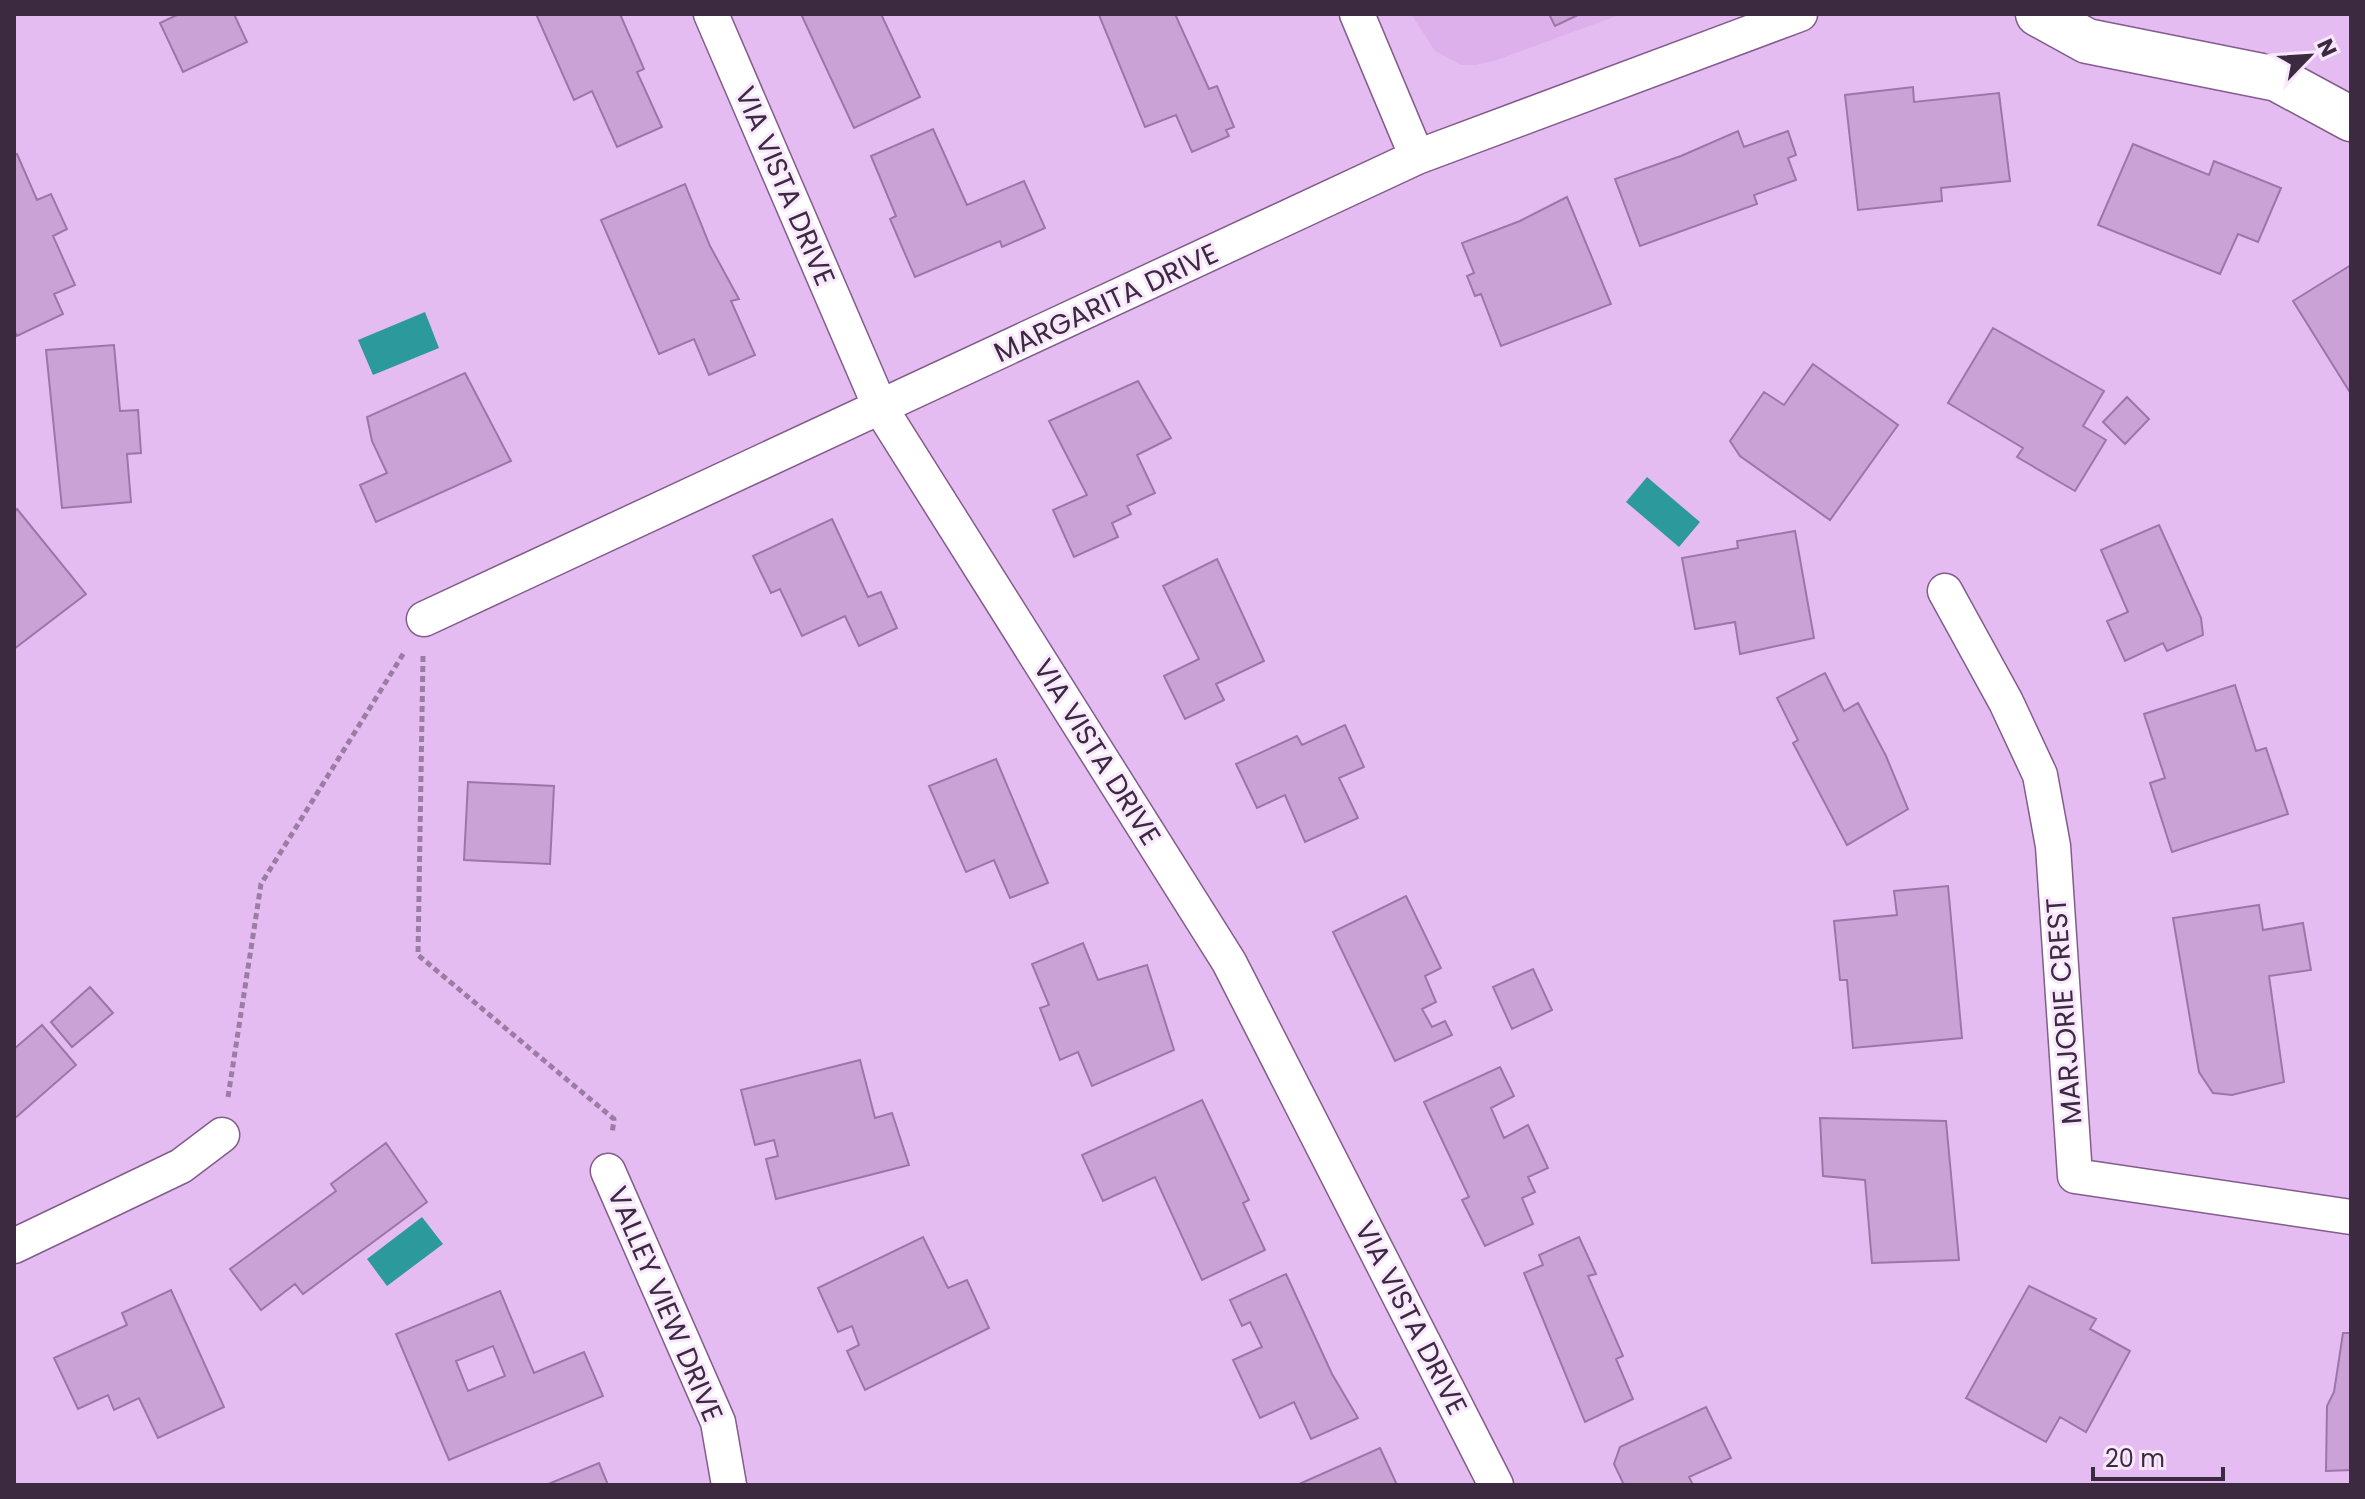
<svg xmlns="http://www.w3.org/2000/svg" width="2365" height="1499" font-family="Poppins,sans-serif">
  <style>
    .built { fill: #deb0eb }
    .water { fill: #2c999d }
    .building { fill: #cba2d6; stroke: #9d76a8; stroke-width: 2; fill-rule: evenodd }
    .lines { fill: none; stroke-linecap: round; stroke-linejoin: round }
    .minor-casing { stroke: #825d8c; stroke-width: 37 }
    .tertiary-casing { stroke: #825d8c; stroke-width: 47 }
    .path { stroke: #9b7ca3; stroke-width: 5; stroke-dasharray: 6 4; stroke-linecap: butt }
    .minor { stroke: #fff; stroke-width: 34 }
    .tertiary { stroke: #fff; stroke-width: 44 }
    .labels { text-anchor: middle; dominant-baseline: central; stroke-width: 6; stroke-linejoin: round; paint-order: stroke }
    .street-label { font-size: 28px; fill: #3c2b40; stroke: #f8e7fd }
  </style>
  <rect width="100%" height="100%" fill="#e5bcf1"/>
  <!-- built -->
  <path class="built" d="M1411 14H1622L1497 60 1476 65H1461L1435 51Z"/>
  <!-- water -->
  <path class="water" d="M425 312 439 348 373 375 358 340Z
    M1647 477 1700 522 1679 547 1626 502Z
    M422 1217 443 1244 387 1286 367 1259Z"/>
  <!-- building -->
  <path class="building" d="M179 14H234L247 42 183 72 160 23Z
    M536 14H620L644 69 637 72 662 127 617 147 592 91 574 100Z
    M801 14H881L920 97 854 128Z
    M1101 14H1175L1209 89 1217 86 1234 127 1226 130 1229 136 1192 152 1176 115 1145 127 1099 15Z
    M1549 14H1580L1555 26Z
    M1913 87 1914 102 1999 93 2010 181 1941 188 1942 201 1858 210 1845 95Z
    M933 129 967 205 1024 181 1045 228 1002 247 1000 241 915 277 890 219 896 216 871 156Z
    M1738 131 1744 147 1788 131 1796 155 1788 158 1796 180 1754 195 1757 204 1640 246 1615 179 1681 156Z
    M2133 144 2209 175 2214 161 2281 188 2258 242 2238 234 2220 274 2098 225Z
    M17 154 37 200 51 194 67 229 53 236 75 285 54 294 63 314 17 336 14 330V155Z
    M685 184 710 246 739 299 731 301 755 355 709 375 694 339 659 354 601 220Z
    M1567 197 1611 304 1501 346 1481 294 1475 296 1467 276 1474 273 1462 243 1520 221Z
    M2351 265V394L2293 301Z
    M1993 328 2104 391 2083 426 2106 440 2075 491 2017 457 2023 448 1948 403Z
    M114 345 120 411 138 410 141 453 127 454 131 502 62 508 46 350Z
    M1813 364 1898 425 1830 520 1740 456 1730 441 1764 392 1784 405Z
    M465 373 511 461 376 522 360 485 387 473 372 441 367 417Z
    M1138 381 1171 438 1137 455 1155 493 1127 506 1131 514 1112 523 1118 537 1074 557 1053 510 1087 495 1049 421Z
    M2127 397 2149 419 2125 444 2103 422Z
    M17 509 86 594 14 649V512Z
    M832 519 868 597 881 592 897 628 859 646 845 616 802 636 780 589 771 593 753 556Z
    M2159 525 2201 618 2203 635 2167 651 2163 643 2125 661 2107 621 2128 612 2101 550Z
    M1795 531 1814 638 1740 654 1735 622 1695 629 1682 558 1738 548 1737 541Z
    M1217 559 1264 661 1216 684 1224 700 1185 719 1164 676 1199 659 1163 586Z
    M1825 673 1844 711 1858 703 1886 756 1908 809 1847 845 1793 743 1798 740 1777 698Z
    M2235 685 2256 751 2266 748 2288 814 2172 852 2150 783 2165 778 2144 714Z
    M1345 725 1364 767 1339 778 1358 818 1305 842 1285 795 1257 808 1236 764 1297 736 1302 745Z
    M996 759 1048 883 1010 898 994 860 966 872 929 786Z
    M468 782 554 786 550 864 464 860Z
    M1948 886 1962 1038 1853 1048 1847 980H1840L1834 921 1897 915 1894 891Z
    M1406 896 1441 968 1425 976 1436 1002 1422 1009 1432 1027 1445 1021 1452 1035 1395 1061 1333 932Z
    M2259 905 2263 930 2303 923 2311 970 2269 976 2284 1082 2232 1095 2213 1093 2199 1072 2173 918Z
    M1083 943 1098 980 1147 965 1174 1050 1092 1086 1078 1052 1060 1060 1040 1008 1049 1005 1032 964Z
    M1533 969 1552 1010 1512 1029 1493 987Z
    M90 987 113 1013 72 1047 51 1022Z
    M42 1025 76 1065 14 1119V1049Z
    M860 1060 875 1118 892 1113 909 1165 776 1199 766 1159 778 1156 774 1140 755 1145 741 1090Z
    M1500 1067 1514 1096 1491 1108 1504 1138 1528 1125 1548 1168 1528 1177 1535 1192 1522 1198 1533 1224 1485 1246 1462 1200 1469 1197 1424 1102Z
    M1202 1100 1249 1200 1243 1203 1265 1250 1202 1280 1155 1177 1103 1201 1082 1155Z
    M1820 1118 1946 1121 1959 1260 1872 1263 1865 1180 1823 1176Z
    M386 1143 427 1202 303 1294 295 1284 261 1310 230 1269 336 1191 331 1184Z
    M923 1237 948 1288 967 1280 989 1328 865 1390 847 1351 859 1345 852 1326 838 1332 818 1288Z
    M1579 1237 1596 1274 1588 1276 1623 1356 1616 1359 1633 1399 1585 1422 1524 1273 1543 1265 1539 1255Z
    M1286 1274 1332 1374 1358 1418 1311 1439 1294 1402 1260 1418 1233 1360 1262 1347 1250 1322 1242 1326 1230 1300Z
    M2029 1286 2096 1319 2090 1329 2130 1351 2086 1432 2060 1417 2046 1442 1966 1398Z
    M171 1290 224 1407 158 1438 139 1398 114 1410 108 1395 78 1409 54 1358 127 1325 122 1313Z
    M500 1291 534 1373 584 1352 603 1396 449 1460 396 1334ZM493 1346 505 1376 468 1391 456 1361Z
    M2343 1333H2351V1470L2326 1471 2327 1406 2334 1392Z
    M1706 1407 1731 1458 1689 1477 1693 1485H1624L1614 1464 1620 1447Z
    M1380 1448 1397 1485H1297Z
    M599 1463 608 1485H546Z"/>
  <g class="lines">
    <!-- minor casing -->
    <g class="minor-casing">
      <path id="minor" d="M711 14 881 409 1229 962 1496 1485
        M1357 14 1417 157
        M1945 591 2006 702 2040 775 2053 846 2075 1176 2351 1217
        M424 619 1417 157 1800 14
        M608 1171 718 1422 729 1485
        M14 1246 181 1166 222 1135"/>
    </g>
    <!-- tertiary casing -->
    <g class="tertiary-casing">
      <path id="tertiary" d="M2038 14 2087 41 2277 79 2351 119"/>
    </g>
    <!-- path -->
    <path class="path" d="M423 656 418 955 614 1119 612 1134
      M228 1097 261 884 405 651"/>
    <!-- minor -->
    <use href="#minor" class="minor"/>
    <!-- tertiary -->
    <use href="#tertiary" class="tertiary"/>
  </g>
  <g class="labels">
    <!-- street labels -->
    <g class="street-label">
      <text transform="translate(785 186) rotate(67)">VIA VISTA DRIVE</text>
      <text transform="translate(1106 303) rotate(-25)">MARGARITA DRIVE</text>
      <text transform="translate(1097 752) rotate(58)">VIA VISTA DRIVE</text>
      <text transform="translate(2064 1011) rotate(-94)">MARJORIE CREST</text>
      <text transform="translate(665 1304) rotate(67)">VALLEY VIEW DRIVE</text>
      <text transform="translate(1411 1318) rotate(63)">VIA VISTA DRIVE</text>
    </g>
  </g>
  <!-- border -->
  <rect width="2365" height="1499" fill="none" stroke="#3c2b40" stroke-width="32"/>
  <!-- north arrow -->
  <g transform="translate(2309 56) rotate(65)" stroke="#f8e7fd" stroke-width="6" paint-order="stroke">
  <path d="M0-6L14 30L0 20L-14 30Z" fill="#3c2b40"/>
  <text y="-12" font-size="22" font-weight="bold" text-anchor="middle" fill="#3c2b40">N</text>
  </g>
  <!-- scale -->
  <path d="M2093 1467v12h130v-12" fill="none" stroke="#3c2b40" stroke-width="4"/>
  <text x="2105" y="1467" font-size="24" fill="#3c2b40" stroke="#f8e7fd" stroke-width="6" paint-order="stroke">20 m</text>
</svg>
